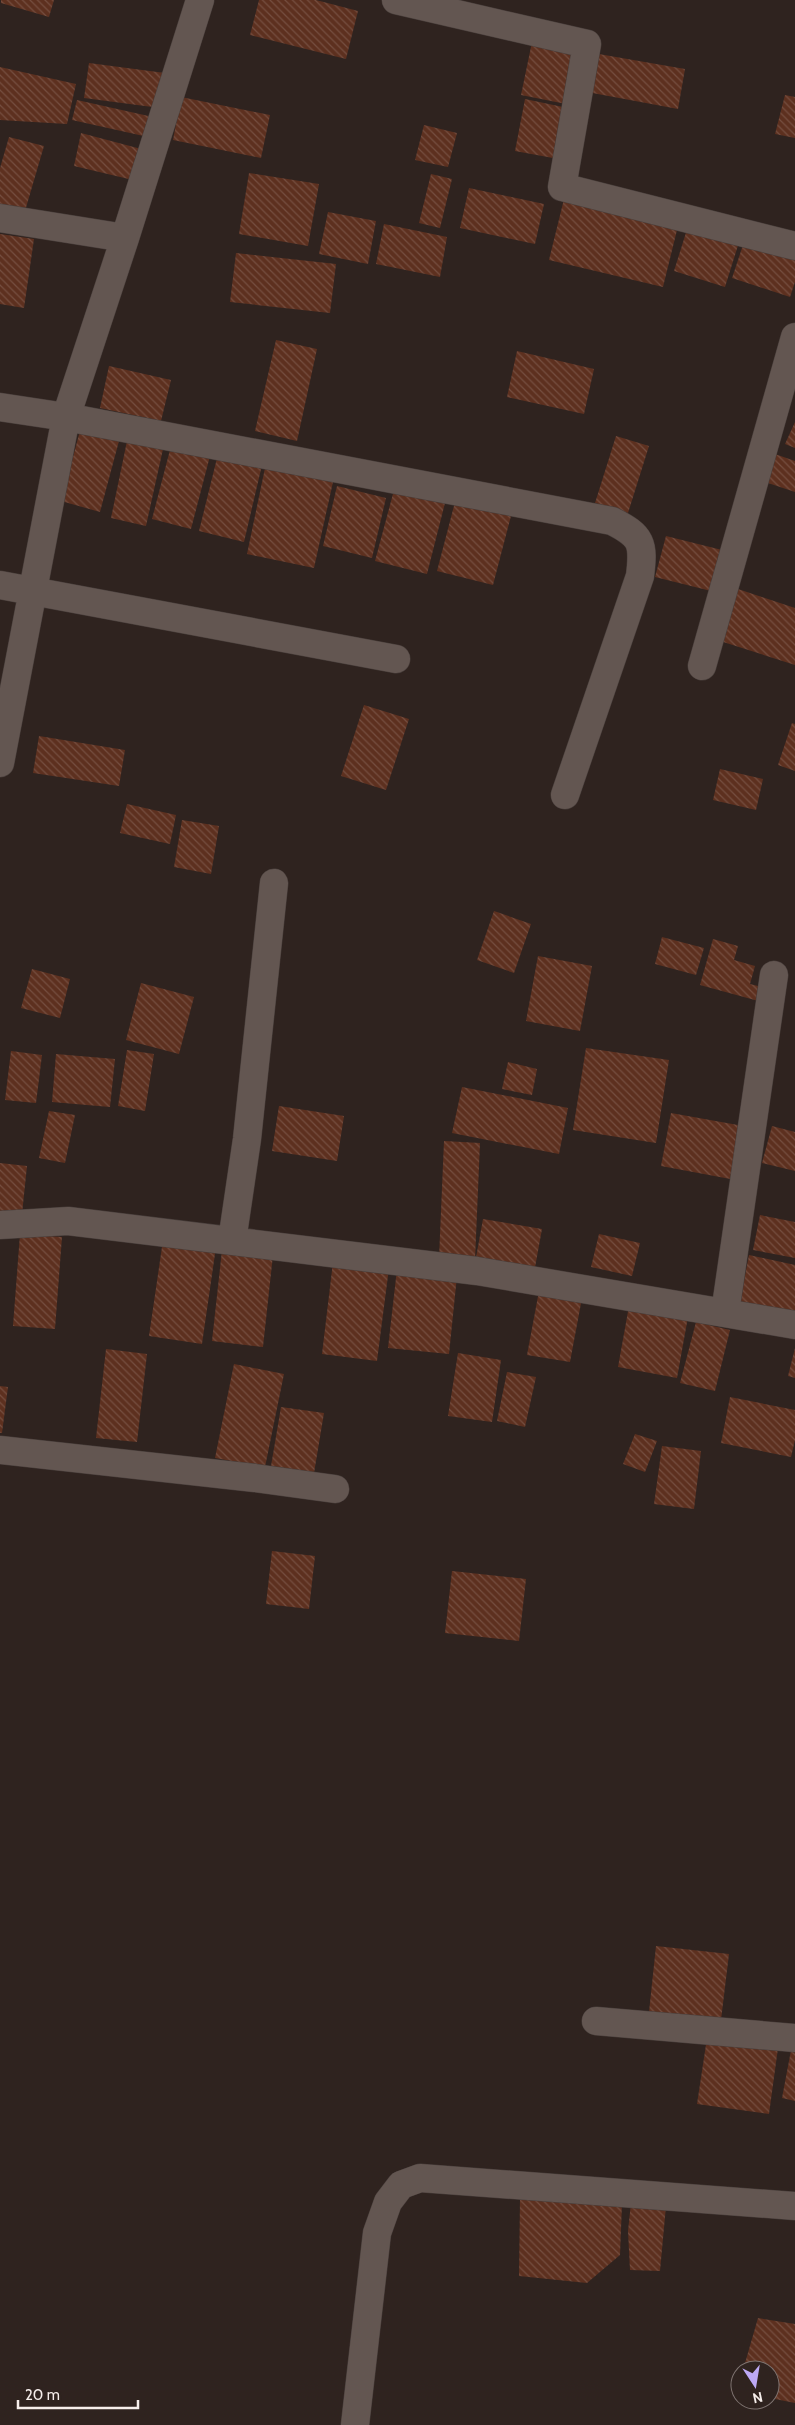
<svg xmlns="http://www.w3.org/2000/svg" width="795" height="2425" font-family="Cabin,sans-serif">
  <style>
    .building { fill: url(#building-back-hatch) }
    .lines { fill: none; stroke-linecap: round; stroke-linejoin: round }
    .minor-casing { stroke: #483e3b; stroke-width: 29 }
    .minor { stroke: #635651; stroke-width: 28 }
  </style>
  <defs>
    <pattern id="building-back-hatch" width="6" height="6" patternUnits="userSpaceOnUse" patternTransform="scale(1.25)"><rect width="6" height="6" fill="#5d301f"/><path d="M-1 5l2 2M0 0l6 6M5-1l2 2" fill="none" stroke="#754e40"/></pattern>
  </defs>
  <rect width="100%" height="100%" fill="#2f231f"/>
  <!-- building -->
  <path class="building" d="M1 0H54L49 17 1 3Z
    M259 0H316L358 11 346 59 250 35Z
    M532 42 578 51 566 104 521 95Z
    M593 53 685 69 678 109 587 92Z
    M89 63 165 73 160 108 84 98Z
    M0 67 76 84 67 124 0 120Z
    M785 95 795 97V138L775 134Z
    M181 97 270 115 261 158 173 140Z
    M525 99 563 107 553 158 515 151Z
    M77 100 153 117 148 137 72 120Z
    M424 125 457 133 448 167 415 160Z
    M81 133 145 150 137 181 74 166Z
    M9 137 44 146 25 211 0 204V168Z
    M249 173 319 184 308 246 239 234Z
    M431 174 452 179 440 228 419 223Z
    M469 188 544 204 535 244 460 228Z
    M564 199 678 226 663 287 549 260Z
    M328 212 376 221 368 264 319 254Z
    M689 223 740 239 725 287 674 271Z
    M384 224 447 237 440 277 376 264Z
    M0 234 34 239 24 308 0 304Z
    M746 236 795 253V282L790 297 732 278Z
    M236 253 336 264 330 313 230 302Z
    M276 340 317 349 297 441 255 431Z
    M517 351 594 369 584 414 507 397Z
    M109 366 171 380 161 421 100 408Z
    M795 422V448L785 444Z
    M80 431 119 441 100 512 61 501Z
    M616 436 649 446 628 513 595 503Z
    M127 441 163 449 146 526 111 518Z
    M171 446 210 456 191 529 152 519Z
    M772 453 795 461V492L762 481Z
    M218 454 262 465 244 542 199 531Z
    M265 468 333 482 314 568 247 554Z
    M337 486 386 498 372 558 323 546Z
    M394 490 445 503 427 574 375 561Z
    M455 502 511 516 493 585 437 571Z
    M666 536 726 551 715 592 655 577Z
    M735 588 795 608V665L717 640Z
    M364 705 409 719 386 790 341 776Z
    M792 723 795 724V771L778 765Z
    M39 736 125 750 119 786 33 773Z
    M720 769 763 779 756 810 713 800Z
    M127 804 176 815 170 844 120 833Z
    M182 820 219 826 211 874 174 867Z
    M494 911 531 924 514 973 477 960Z
    M662 937 704 948 696 975 655 964Z
    M713 939 738 946 734 960 755 966 750 984 766 988 762 1002 700 985Z
    M538 956 592 966 580 1031 526 1021Z
    M32 969 70 979 60 1018 21 1008Z
    M141 983 194 997 179 1054 126 1040Z
    M586 1048 669 1060 656 1143 573 1130Z
    M127 1050 154 1054 145 1111 118 1106Z
    M11 1051 42 1055 36 1103 5 1100Z
    M56 1054 115 1059 110 1107 52 1102Z
    M508 1062 537 1069 532 1095 502 1089Z
    M462 1087 568 1108 559 1154 452 1133Z
    M279 1106 344 1116 337 1161 272 1151Z
    M49 1111 75 1115 65 1163 39 1158Z
    M671 1113 749 1127 741 1181 661 1166Z
    M772 1126 795 1132V1171L762 1163Z
    M444 1141 480 1143 475 1260 439 1258Z
    M0 1163 27 1166 22 1214 0 1212Z
    M760 1215 795 1222V1258L753 1250Z
    M483 1219 542 1229 534 1273 475 1263Z
    M20 1234 62 1237 55 1329 13 1326Z
    M599 1234 640 1243 632 1276 591 1267Z
    M163 1240 216 1247 202 1344 149 1336Z
    M222 1250 273 1255 263 1347 212 1341Z
    M749 1255 795 1265V1317L739 1306Z
    M333 1262 389 1268 377 1361 322 1354Z
    M397 1269 457 1276 449 1354 388 1348Z
    M539 1291 582 1298 570 1362 527 1355Z
    M629 1306 688 1317 677 1378 618 1367Z
    M696 1322 730 1330 715 1391 680 1383Z
    M795 1348V1378L788 1376Z
    M106 1349 147 1354 137 1442 96 1438Z
    M458 1353 501 1360 492 1422 448 1416Z
    M234 1364 284 1374 265 1467 215 1458Z
    M507 1372 536 1377 525 1427 497 1421Z
    M0 1386 8 1387 2 1433H0Z
    M730 1397 795 1410V1440L791 1457 721 1443Z
    M281 1407 324 1413 314 1473 271 1466Z
    M635 1434 657 1441 645 1472 623 1464Z
    M662 1446 701 1451 694 1509 654 1504Z
    M272 1551 315 1556 309 1609 266 1604Z
    M452 1571 526 1579 519 1641 445 1633Z
    M656 1946 729 1954 721 2020 649 2012Z
    M707 2038 778 2048 769 2114 697 2104Z
    M792 2045 795 2046V2101L782 2098Z
    M520 2199 622 2204 620 2255 587 2283 519 2276Z
    M631 2203 666 2206 660 2271 630 2270 628 2231Z
    M758 2318 795 2324V2403L770 2398V2370H743Z"/>
  <g class="lines">
    <!-- minor casing -->
    <g class="minor-casing">
      <path id="minor" d="M396 0 587 44 562 187 795 246
        M0 218 125 238
        M0 407 66 417 612 521C642 536 644 543 640 576L565 795
        M0 585 396 659
        M702 666 795 337
        M0 763 66 417 125 238 200 0
        M0 1225 68 1221 477 1271 795 1325
        M232 1241 247 1139 274 883
        M725 1313 774 975
        M0 1450 255 1478 335 1489
        M596 2021 795 2038
        M355 2425 377 2233 388 2202 401 2185 420 2178 795 2206"/>
    </g>
    <!-- minor -->
    <use href="#minor" class="minor"/>
  </g>
  <!-- north arrow -->
  <g transform="translate(755 2385) rotate(168)"><circle r="24" fill="#2f231f" stroke="#7f7471"/>
  <path d="M0-4L9 19L0 12L-9 19Z" fill="#bda9f5"/>
  <text y="-8" font-size="14" font-weight="bold" text-anchor="middle" fill="#f6eeeb">N</text>
  </g>
  <!-- scale -->
  <path d="M18 2400v8h120v-8" fill="none" stroke="#f6eeeb" stroke-width="2.5"/>
  <text x="25" y="2400" font-size="15" fill="#f6eeeb" stroke="#2f231f" stroke-width="4" paint-order="stroke">20 m</text>
</svg>
